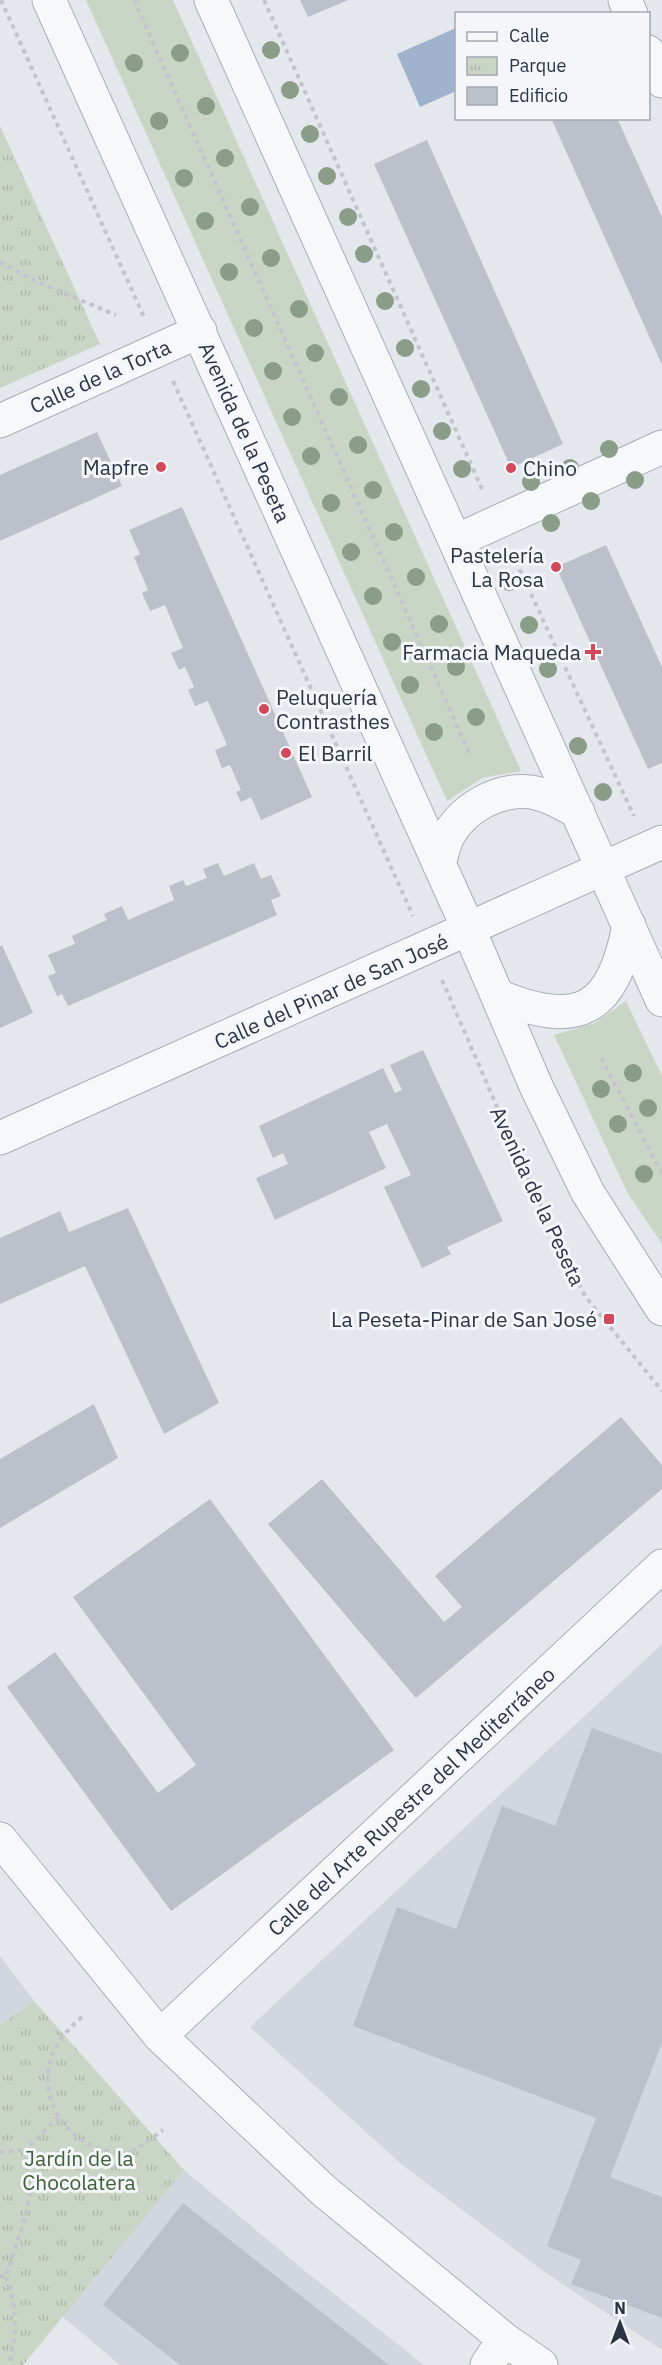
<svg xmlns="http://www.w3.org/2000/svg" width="662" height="2365" font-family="'IBM Plex Sans',sans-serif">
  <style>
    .built { fill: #d2d6de }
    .park { fill: url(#park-tufts) }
    .garden { fill: #c9d6c5 }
    .water { fill: #9fb4cc }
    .building { fill: #bbc0ca }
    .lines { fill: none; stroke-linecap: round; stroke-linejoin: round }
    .minor-casing { stroke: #a9aeb7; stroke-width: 35 }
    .path { stroke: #c2c5cb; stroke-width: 4; stroke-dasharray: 4.5 4.5; stroke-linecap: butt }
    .minor { stroke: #f7f8fa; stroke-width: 33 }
    .tree { fill: #899d89 }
    .poi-dot { fill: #d1495b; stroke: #f4f6f9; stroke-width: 2 }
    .labels { text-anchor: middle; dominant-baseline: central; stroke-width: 6; stroke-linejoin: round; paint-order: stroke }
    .street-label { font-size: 21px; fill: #2b3445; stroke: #f4f6f9 }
    .poi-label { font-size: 21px; fill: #2b3445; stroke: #f4f6f9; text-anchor: end }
    .park-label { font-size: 21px; fill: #3f6138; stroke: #f4f6f9 }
  </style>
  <defs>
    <pattern id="park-tufts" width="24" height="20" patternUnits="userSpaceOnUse" patternTransform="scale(1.5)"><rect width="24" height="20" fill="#c9d6c5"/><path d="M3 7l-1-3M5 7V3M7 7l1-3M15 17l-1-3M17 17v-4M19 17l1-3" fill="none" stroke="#adb8ab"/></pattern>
  </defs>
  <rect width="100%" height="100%" fill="#e4e7ec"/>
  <!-- built -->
  <path class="built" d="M662 1644V2350L543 2271 400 2163 250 2027Z
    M0 1956 34 2001 0 2025Z
    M184 2170 305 2271 424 2365H120L62 2316Z"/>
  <!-- park -->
  <path class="park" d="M0 126 100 344 0 388Z
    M34 2001 184 2170 23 2365H0V2025Z"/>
  <!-- garden -->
  <path class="garden" d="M86 0H173L521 771 482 778 447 801Z
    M626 1001 662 1076V1244L627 1192 554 1035 595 1023Z"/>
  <!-- water -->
  <path class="water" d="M456 28V91L420 107 397 54Z"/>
  <!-- building -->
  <path class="building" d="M300 0H348L308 17Z
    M551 118H617L662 217V365Z
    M427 140 563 444 511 468 374 164Z
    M97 432 122 486 0 541V475Z
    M182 507 312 797 261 820 251 797 241 802 236 792 241 790 230 765 222 768 215 750 227 745 208 701 195 706 188 690 194 687 185 667 179 670 171 653 183 648 165 605 150 611 142 593 148 590 134 557 140 554 129 530Z
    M606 545 662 667V763L648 769 556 567Z
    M218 863 224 876 254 863 261 879 271 875 281 896 271 900 277 915 68 1006 62 994 57 996 48 976 56 973 48 955 75 944 72 936 107 920 104 914 122 906 128 920 174 900 169 886 183 880 186 886 207 878 203 869Z
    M2 945 33 1013 0 1028V946Z
    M423 1050 503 1221 447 1247 451 1254 422 1268 384 1187 411 1175 387 1124 369 1132 386 1168 275 1220 256 1178 288 1164 283 1153 273 1158 259 1126 383 1068 395 1093 402 1090 390 1065Z
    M128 1208 219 1403 164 1434 85 1266 0 1304V1238L60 1211 69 1232Z
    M94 1404 118 1458 0 1528V1459Z
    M621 1417 662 1465V1489L416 1698 268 1524 322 1479 444 1622 462 1607 435 1576Z
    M210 1499 394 1750 171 1911 7 1687 55 1652 158 1793 196 1765 73 1597Z
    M592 1728 662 1754V2043L610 2177 662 2197V2318L571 2284 581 2260 547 2246 596 2118 353 2026 397 1907 456 1929 502 1806 555 1826Z
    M183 2203 389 2365H180L103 2305Z"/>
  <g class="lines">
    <!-- minor casing -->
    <g class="minor-casing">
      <path id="minor" d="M49 0 469 930 536 1086 588 1193 662 1309
        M211 0 662 1000
        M625 0 631 14
        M648 52 662 81
        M0 421 200 331
        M456 541 662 447
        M439 864C442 855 444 843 449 834 465 807 499 788 531 792 549 795 563 804 578 812
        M498 996C578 1029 613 1012 629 925
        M0 1138 662 842
        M0 1839 160 2036 323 2190 504 2339 541 2365
        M160 2036 662 1566
        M487 2365 504 2339"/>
    </g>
    <!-- path -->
    <path class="path" d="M1 0 144 317
      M134 0 470 755
      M264 0 482 489
      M0 262 35 281 116 315
      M173 381 413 916
      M512 553 634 816
      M442 980 531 1185 585 1296 662 1391
      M601 1058 662 1173
      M82 2017C70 2028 59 2038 53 2053 38 2089 57 2130 92 2146 102 2150 117 2154 128 2152 141 2148 152 2138 163 2130
      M0 2152 25 2150
      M0 2276 6 2277 25 2217 31 2189 25 2150 59 2117
      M6 2277C17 2306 18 2335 9 2365"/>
    <!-- minor -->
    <use href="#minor" class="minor"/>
  </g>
  <!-- trees -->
  <g class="tree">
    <circle cx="271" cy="50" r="9"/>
    <circle cx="180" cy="53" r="9"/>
    <circle cx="134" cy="63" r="9"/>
    <circle cx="290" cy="90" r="9"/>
    <circle cx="206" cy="106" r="9"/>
    <circle cx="159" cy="121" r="9"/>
    <circle cx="310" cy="134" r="9"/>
    <circle cx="225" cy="158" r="9"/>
    <circle cx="327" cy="176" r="9"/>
    <circle cx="184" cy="178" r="9"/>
    <circle cx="250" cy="207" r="9"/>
    <circle cx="348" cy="217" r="9"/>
    <circle cx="205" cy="221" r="9"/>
    <circle cx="364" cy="254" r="9"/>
    <circle cx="271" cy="258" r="9"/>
    <circle cx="229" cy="272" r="9"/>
    <circle cx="385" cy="301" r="9"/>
    <circle cx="299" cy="309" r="9"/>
    <circle cx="254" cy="328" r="9"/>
    <circle cx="405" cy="348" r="9"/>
    <circle cx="315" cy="353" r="9"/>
    <circle cx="273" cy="371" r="9"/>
    <circle cx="421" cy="389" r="9"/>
    <circle cx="339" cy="397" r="9"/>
    <circle cx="292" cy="417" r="9"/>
    <circle cx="442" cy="431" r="9"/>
    <circle cx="358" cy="445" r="9"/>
    <circle cx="609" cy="449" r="9"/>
    <circle cx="311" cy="456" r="9"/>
    <circle cx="570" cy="468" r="9"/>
    <circle cx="462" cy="469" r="9"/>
    <circle cx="635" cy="480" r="9"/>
    <circle cx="531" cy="482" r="9"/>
    <circle cx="373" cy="490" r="9"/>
    <circle cx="591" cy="501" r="9"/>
    <circle cx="331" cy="503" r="9"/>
    <circle cx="551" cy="523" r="9"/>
    <circle cx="394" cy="532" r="9"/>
    <circle cx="351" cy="552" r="9"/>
    <circle cx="416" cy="577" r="9"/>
    <circle cx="509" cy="582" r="9"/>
    <circle cx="373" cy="596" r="9"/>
    <circle cx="439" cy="624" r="9"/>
    <circle cx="529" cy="625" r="9"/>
    <circle cx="392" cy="642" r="9"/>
    <circle cx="456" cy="667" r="9"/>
    <circle cx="548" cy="669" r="9"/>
    <circle cx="410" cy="685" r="9"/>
    <circle cx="476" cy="717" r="9"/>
    <circle cx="434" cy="732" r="9"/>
    <circle cx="578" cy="746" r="9"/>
    <circle cx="603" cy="792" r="9"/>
    <circle cx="633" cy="1073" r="9"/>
    <circle cx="601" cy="1089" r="9"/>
    <circle cx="648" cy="1108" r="9"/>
    <circle cx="618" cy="1124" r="9"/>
    <circle cx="644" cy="1174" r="9"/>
  </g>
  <!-- markers -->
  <g class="poi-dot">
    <circle cx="161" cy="467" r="6"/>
    <circle cx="511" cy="468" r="6"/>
    <circle cx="556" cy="567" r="6"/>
    <path d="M590 643h6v6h6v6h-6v6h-6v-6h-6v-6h6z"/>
    <circle cx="264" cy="709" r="6"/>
    <circle cx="286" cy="753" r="6"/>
    <rect x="603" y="1313" width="12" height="12" rx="3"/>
  </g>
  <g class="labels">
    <!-- street labels -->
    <g class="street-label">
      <text transform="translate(100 376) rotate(-24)">Calle de la Torta</text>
      <text transform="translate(245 432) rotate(66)">Avenida de la Peseta</text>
      <text transform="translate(331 991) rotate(-24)">Calle del Pinar de San José</text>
      <text transform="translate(538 1196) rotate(65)">Avenida de la Peseta</text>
      <text transform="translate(411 1801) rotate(-43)">Calle del Arte Rupestre del Mediterráneo</text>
    </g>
    <!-- poi labels -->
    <g class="poi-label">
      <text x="149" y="467">Mapfre</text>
      <text x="523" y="468" text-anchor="start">Chino</text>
      <text x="544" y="555">Pastelería<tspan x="544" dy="24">La Rosa</tspan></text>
      <text x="581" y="652">Farmacia Maqueda</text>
      <text x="276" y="697" text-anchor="start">Peluquería<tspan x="276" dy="24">Contrasthes</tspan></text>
      <text x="298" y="753" text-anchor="start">El Barril</text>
      <text x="597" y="1319">La Peseta-Pinar de San José</text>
    </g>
    <!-- park labels -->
    <g class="park-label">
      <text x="79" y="2158">Jardín de la<tspan x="79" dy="24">Chocolatera</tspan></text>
    </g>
  </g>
  <!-- legend -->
  <rect x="455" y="12" width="195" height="108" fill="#f4f6f9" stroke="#a4a8b1" stroke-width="1.5"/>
  <rect x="467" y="32" width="30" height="9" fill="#f7f8fa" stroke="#a4a8b1" stroke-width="1.5"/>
  <text x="509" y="42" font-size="18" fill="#2b3445">Calle</text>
  <rect x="467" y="57" width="30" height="18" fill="url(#park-tufts)" stroke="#a4a8b1" stroke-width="1.5"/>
  <text x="509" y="72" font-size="18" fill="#2b3445">Parque</text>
  <rect x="467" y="87" width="30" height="18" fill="#bbc0ca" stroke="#a4a8b1" stroke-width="1.5"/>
  <text x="509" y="102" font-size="18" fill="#2b3445">Edificio</text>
  <!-- north arrow -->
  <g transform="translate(620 2323)" stroke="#f4f6f9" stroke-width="4.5" paint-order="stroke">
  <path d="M0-4.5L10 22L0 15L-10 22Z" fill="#2b3445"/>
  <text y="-9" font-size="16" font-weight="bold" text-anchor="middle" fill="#2b3445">N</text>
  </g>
</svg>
